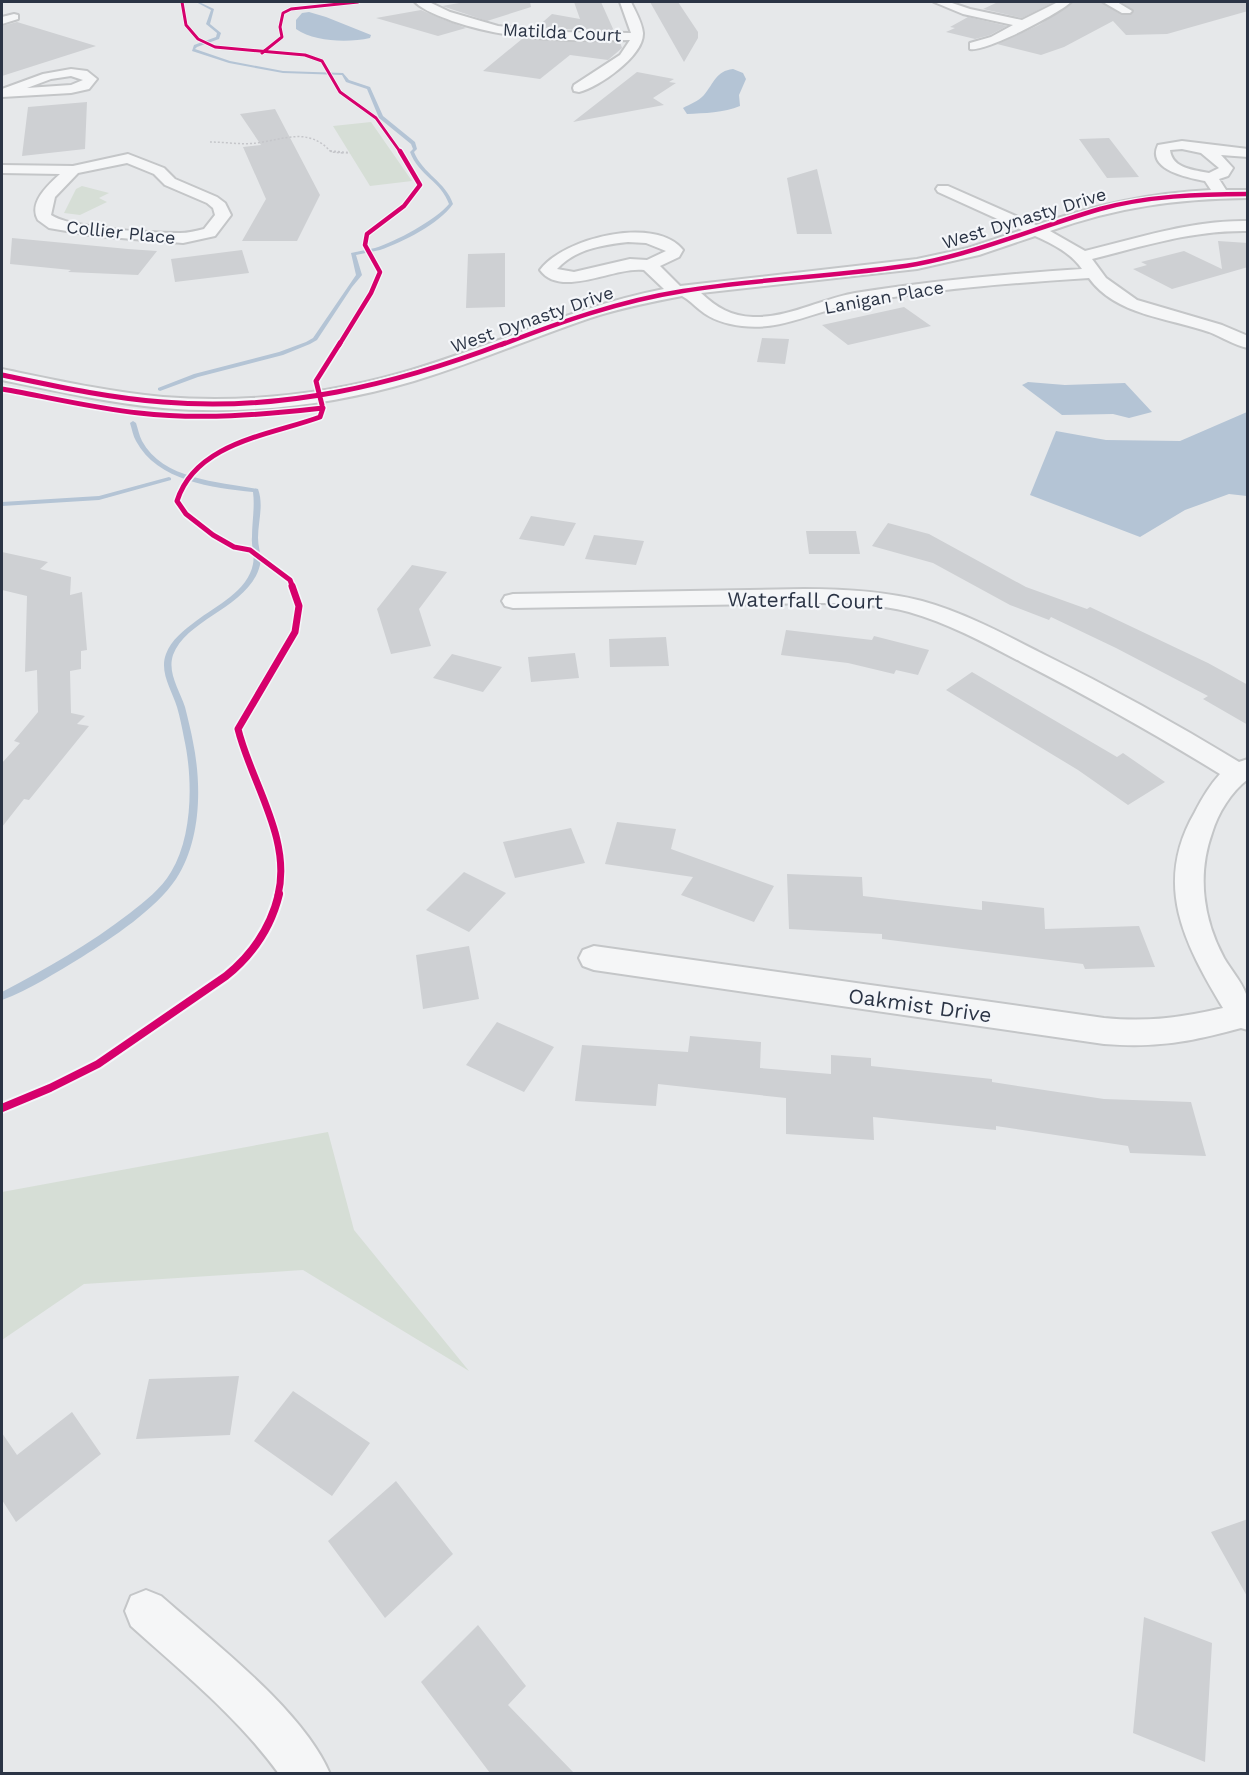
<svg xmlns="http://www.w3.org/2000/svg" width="1249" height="1775" font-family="'Work Sans',sans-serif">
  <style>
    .green { fill: #d6ded6 }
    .water { fill: #b4c4d5 }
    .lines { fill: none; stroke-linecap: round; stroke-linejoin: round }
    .stream { fill: #b4c4d5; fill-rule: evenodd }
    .building { fill: #ced0d3 }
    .minor-casing { stroke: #c4c6c8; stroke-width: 4 }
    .path-far1 { stroke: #c5c6ca; stroke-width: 1.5; stroke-dasharray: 2 2; stroke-linecap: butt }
    .path { stroke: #c5c6ca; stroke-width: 2; stroke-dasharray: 2 2; stroke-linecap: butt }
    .minor { fill: #f5f6f7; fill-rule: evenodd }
    .cycleway-far4-casing { stroke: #f4f6f9; stroke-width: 4.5 }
    .cycleway-far3-casing { stroke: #f4f6f9; stroke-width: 7 }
    .cycleway-far2-casing { stroke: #f4f6f9; stroke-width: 8 }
    .cycleway-far1-casing { stroke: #f4f6f9; stroke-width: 10 }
    .cycleway-casing { stroke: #f4f6f9; stroke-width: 12 }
    .cycleway-far4 { stroke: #d6006c; stroke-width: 3 }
    .cycleway-far3 { stroke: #d6006c; stroke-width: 4.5 }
    .cycleway-far2 { stroke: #d6006c; stroke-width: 5 }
    .cycleway-far1 { stroke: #d6006c; stroke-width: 7 }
    .cycleway { stroke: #d6006c; stroke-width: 8 }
    .labels { text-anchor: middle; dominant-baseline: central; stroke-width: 4.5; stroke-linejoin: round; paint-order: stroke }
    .far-street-label { font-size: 18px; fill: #2b3445; stroke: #f4f6f9 }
    .street-label { font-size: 21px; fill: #2b3445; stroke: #f4f6f9 }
  </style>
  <rect width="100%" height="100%" fill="#e6e8ea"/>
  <!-- green -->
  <path class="green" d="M371 122 412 181 370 186 333 126Z
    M82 186 109 193 99 198 107 202 80 215 64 213 76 189Z
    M328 1132 354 1230 469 1371 303 1270 84 1284 2 1340V1192Z"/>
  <!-- water -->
  <path class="water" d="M309 12 326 17 371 35 370 38C348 43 315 42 296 29V20L302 13Z
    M733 69 743 73 746 79 739 95 740 106C724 113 704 113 687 114L683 108C690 104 699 101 704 95 714 83 716 71 733 69Z
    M1028 382 1065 385 1125 383 1152 412 1129 418 1113 414 1062 415 1022 385Z
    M1247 412V496L1229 494 1185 510 1140 537 1030 495 1056 431 1106 440 1180 441Z"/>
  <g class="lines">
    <!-- stream -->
    <path class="stream" d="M196 2H199L214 9 210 24 221 33 219 39 197 47 195 49 230 61 283 71 343 73 349 80 370 87 383 116 415 142 417 149 414 152C423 174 446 182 453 204 439 224 403 242 380 250 372 252 364 253 356 255L362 275 352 287 317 340 310 344 283 355 198 377 160 391 158 390V388L194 374 279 352 306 342 313 338 356 275 351 253C359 251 367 250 375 248 395 242 436 220 449 204 441 181 419 176 410 152L413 149 411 144 379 118 367 89 346 82 342 75 283 73 229 63 192 51 194 45 216 37 217 33 206 24 211 10Z
      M133 421 136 423C138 429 139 435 142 441 163 480 220 482 258 489 264 505 258 522 258 538 258 547 262 556 260 565 250 607 187 618 173 655 167 673 180 691 185 707 188 719 191 731 193 742 202 786 201 841 176 879 156 909 112 938 82 957 57 972 29 990 2 1000V992C46 969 90 944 130 913 145 901 161 889 171 872 193 836 193 778 184 738 182 728 180 717 177 707 172 691 159 672 166 654 171 640 184 630 196 621 216 606 248 591 253 564 255 555 251 546 252 537 252 522 255 507 253 492 213 488 157 481 136 441 133 436 132 429 130 423Z
      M169 477 171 478V480L99 500 2 506V502L99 496Z"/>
  </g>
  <!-- building -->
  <path class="building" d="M465 2H530L531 7 487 21 442 6Z
    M574 2H601L614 31 536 28 552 14 580 19Z
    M650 2H678L698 32V38L684 62Z
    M998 2H1054L1022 18 983 9Z
    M1073 2H1101L1122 15H1130L1134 11 1121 2H1248V11L1167 34 1126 35 1113 21 1064 47 1041 55 997 44 1039 25Z
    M421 10 442 19 466 28 438 36 376 18Z
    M968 17 1007 26 990 35 975 39 946 32 955 28 950 27Z
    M17 22 96 46 2 76V26Z
    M522 39 620 42 622 48 608 60 570 55 540 79 483 71Z
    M637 72 674 79 669 82 676 83 653 98 664 105 573 122Z
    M87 102 85 149 22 156 28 107Z
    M275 109 320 195 297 241H242L266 199 243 147 261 145 240 114Z
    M1109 138 1139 177 1107 178 1079 139Z
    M817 169 832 234H797L787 178Z
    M12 238 128 249 157 251 138 275 68 272 71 270 10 264Z
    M1218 241 1248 243V267L1172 289 1133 269 1147 265 1141 262 1184 251 1222 269Z
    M242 250 249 273 175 282 171 259Z
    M505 253V307L466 308 468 254Z
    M904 307 931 326 848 345 822 325Z
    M762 338 789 339 785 364 757 362Z
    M531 516 576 523 564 546 519 539Z
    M888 523 929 534 1026 587 1087 609 1090 607 1208 663 1248 685V725L1203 699 1208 696 1116 648 1051 617 1049 620 1010 605 933 563 872 546Z
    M806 531H856L860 554H809Z
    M594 535 644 541 636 565 585 559Z
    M2 552 48 562 40 569 71 577 70 595 82 592 87 650 81 651V669L70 671 71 713 85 716 77 724 89 726 29 800 24 799 2 827V763L20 743 14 741 38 712 37 670 25 672 27 596 2 590Z
    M412 565 447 572 419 609 431 646 391 654 377 609Z
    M786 630 872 640 874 636 929 650 918 675 896 670 894 674 848 663 781 655Z
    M666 637 669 666 610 667 609 639Z
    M575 653 579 678 531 682 528 657Z
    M452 654 502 667 483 692 433 678Z
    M972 672 1117 757 1123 753 1165 782 1128 805 1078 770 946 690Z
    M617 822 676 829 671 849 774 886 754 922 681 895 693 877 605 864Z
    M571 828 585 863 515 878 503 842Z
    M464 872 506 893 469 932 426 910Z
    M787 874 862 877 863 896 982 910V901L1044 908 1045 929 1139 926 1155 967 1085 969 1083 964 882 939V934L789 929Z
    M469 946 479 999 423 1009 416 955Z
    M497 1022 554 1047 524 1092 466 1065Z
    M690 1036 761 1042 760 1068 831 1074V1055L871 1058V1066L992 1079V1082L1104 1099 1191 1102 1206 1156 1130 1153 1128 1146 996 1126V1130L873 1117 874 1140 786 1134V1098L658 1084 656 1106 575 1101 582 1045 688 1052Z
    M239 1376 230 1435 136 1439 149 1379Z
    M293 1391 370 1443 332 1496 254 1441Z
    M72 1412 101 1454 16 1522 2 1500V1433L17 1455Z
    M396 1481 453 1554 385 1618 328 1541Z
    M1248 1519V1598L1211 1532Z
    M1144 1617 1212 1643 1205 1762 1133 1733Z
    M478 1625 526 1686 508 1705 574 1773H490L421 1682Z"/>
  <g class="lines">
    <!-- minor casing -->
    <g class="minor-casing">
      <path id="minor" d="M415 2H429L450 12 498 26 554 32 631 33 620 2H631C635 11 642 22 643 33 644 56 599 87 579 92L574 91 573 88 574 85 620 55 630 40C570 41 510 41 452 21 440 16 424 11 415 2Z
        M934 2H949L970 9 1022 20 1058 2H1071C1058 14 986 52 970 49V43L991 37 1013 25 963 14Z
        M1103 2H1117L1132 11 1130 13H1122Z
        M14 14 18 15V19L2 24V17Z
        M71 69 87 71 97 79 89 89 71 93 2 97V89L43 74ZM71 76 83 80 71 85 27 88 51 79Z
        M1182 141 1248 149V157L1221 155 1233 168 1228 176 1219 179 1226 190H1248V198C1175 199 1118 207 1050 231L1085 251C1139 238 1191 220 1248 221V231C1193 230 1144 246 1092 259L1106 278 1137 300 1222 325 1248 336V348C1234 345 1222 337 1209 332 1169 318 1115 315 1089 278 1010 283 930 289 853 304 814 311 782 331 742 326 726 324 712 320 700 310 694 305 688 299 682 296 651 302 620 308 590 318 531 338 474 363 414 381 333 405 247 415 163 408 109 403 55 391 2 380V369C55 380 109 392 163 397 242 403 324 395 401 373 489 348 572 307 664 289L644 270C615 266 561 299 540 270 563 238 656 215 683 250L679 257 660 266 680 286 917 259 968 248 1022 230 938 192 936 189 938 186H948L1036 225C1094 205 1150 193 1211 190L1205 181C1189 178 1146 170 1158 145ZM1182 149 1201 153 1219 168 1209 173C1195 170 1172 169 1170 150ZM1035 236C1053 244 1071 253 1082 269 1006 274 930 281 855 293 821 299 789 318 753 317 731 316 717 308 701 293L917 269 979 255ZM628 242 646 243 666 251 647 260 630 259 574 272 557 269C575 249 602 245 628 242Z
        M128 154 164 168 175 179 217 197 225 203 231 215 215 236 183 243 96 236 49 228 38 220C28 203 48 185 60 174L2 173V165L73 166ZM127 163 154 174 165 185 207 203 213 208 215 215 204 229C196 231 188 233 180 233 152 233 72 229 51 215L55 197 78 173Z
        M804 589C844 589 883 591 922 601 965 613 1004 634 1043 654 1110 687 1175 723 1239 762L1248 759V779C1231 792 1218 813 1212 833 1197 875 1203 919 1224 958 1231 970 1241 981 1246 994 1249 1003 1248 1020 1248 1030L1241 1028C1189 1042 1158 1048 1104 1044L594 970 583 966 579 958 583 950 594 946 1104 1018C1147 1022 1181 1018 1223 1008 1184 943 1153 884 1195 812 1202 798 1210 785 1220 774 1155 734 1089 697 1021 662 985 643 948 623 909 612 879 604 848 603 818 603L513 608 505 606 502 601 505 596 513 594Z
        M146 1590 161 1596C212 1641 304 1711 330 1774H279C238 1717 182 1672 131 1626L125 1611 131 1596Z"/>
    </g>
    <!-- path-far1 -->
    <path class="path-far1" d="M210 142C225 142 242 145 257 143 285 139 309 127 331 152L343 153"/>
    <!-- path -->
    <path class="path" d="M330 151 350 153"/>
    <!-- minor -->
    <use href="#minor" class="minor"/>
    <!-- cycleway-far4 casing -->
    <g class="cycleway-far4-casing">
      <path id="cycleway-far4" d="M182 2 186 25 198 39 215 47 305 55 322 61 340 92 376 118 401 153
        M262 53 282 37 280 27 283 13 291 9 358 2"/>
    </g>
    <!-- cycleway-far3 casing -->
    <g class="cycleway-far3-casing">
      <path id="cycleway-far3" d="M339 345 371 293 380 272 365 245 367 234 404 206 420 185 400 151
        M501 345C560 322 620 301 683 291 760 278 840 277 917 264 980 252 1038 227 1100 209 1147 196 1199 194 1248 194"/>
    </g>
    <!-- cycleway-far2 casing -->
    <g class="cycleway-far2-casing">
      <path id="cycleway-far2" d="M2 375C55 386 109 398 163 402 282 412 394 385 505 343
        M2 389C48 397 93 408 139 413 200 420 262 415 323 408
        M322 405 316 381 340 343
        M293 588 290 580 250 550 234 547 213 535 186 514 177 501C196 442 271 435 320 417L323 408"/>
    </g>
    <!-- cycleway-far1 casing -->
    <g class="cycleway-far1-casing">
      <path id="cycleway-far1" d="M278 895C292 839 251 782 238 729L295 632 299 606 292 586"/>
    </g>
    <!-- cycleway casing -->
    <g class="cycleway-casing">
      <path id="cycleway" d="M2 1108 50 1088 98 1064 226 976C252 955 271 927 279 894"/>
    </g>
    <!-- cycleway-far4 -->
    <use href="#cycleway-far4" class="cycleway-far4"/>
    <!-- cycleway-far3 -->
    <use href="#cycleway-far3" class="cycleway-far3"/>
    <!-- cycleway-far2 -->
    <use href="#cycleway-far2" class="cycleway-far2"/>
    <!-- cycleway-far1 -->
    <use href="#cycleway-far1" class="cycleway-far1"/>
    <!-- cycleway -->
    <use href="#cycleway" class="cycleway"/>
  </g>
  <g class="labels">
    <!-- far-street labels -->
    <g class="far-street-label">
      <text transform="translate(562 32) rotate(3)">Matilda Court</text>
      <text transform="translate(1024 218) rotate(-17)">West Dynasty Drive</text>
      <text transform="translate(121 232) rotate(6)">Collier Place</text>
      <text transform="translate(884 297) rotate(-10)">Lanigan Place</text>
      <text transform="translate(532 319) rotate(-19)">West Dynasty Drive</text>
    </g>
    <!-- street labels -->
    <g class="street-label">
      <text transform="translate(805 600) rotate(1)">Waterfall Court</text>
      <text transform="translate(920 1005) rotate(8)">Oakmist Drive</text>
    </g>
  </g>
  <!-- border -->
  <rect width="1249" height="1775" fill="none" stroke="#2b3445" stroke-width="6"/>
</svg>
